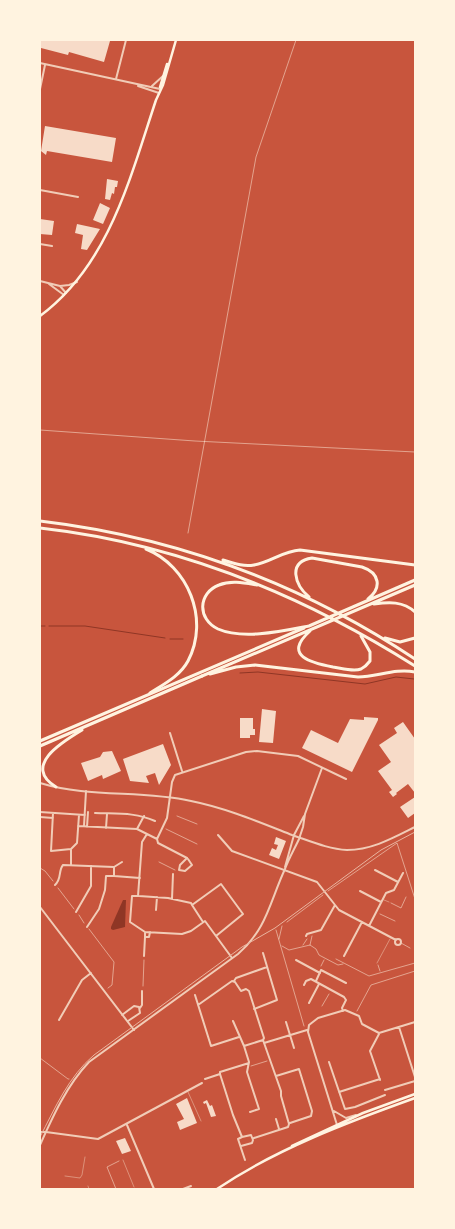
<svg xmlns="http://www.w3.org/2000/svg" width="455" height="1229" font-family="'Work Sans',sans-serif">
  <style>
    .water { fill: #8f3625 }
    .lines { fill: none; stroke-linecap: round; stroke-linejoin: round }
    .stream { stroke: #8f3625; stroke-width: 1 }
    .building { fill: #f7dbc8 }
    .path { stroke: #fff3e0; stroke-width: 0.5 }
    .service { stroke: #f1ccb7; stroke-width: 0.5 }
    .minor { stroke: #f1ccb7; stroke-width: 2 }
    .tertiary { stroke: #f1ccb7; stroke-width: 2 }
    .secondary { stroke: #fff3e0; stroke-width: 2.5 }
    .trunk { stroke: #fff3e0; stroke-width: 3 }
    .motorway { stroke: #fff3e0; stroke-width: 3 }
    .tram { stroke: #e9b49f; stroke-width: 1 }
  </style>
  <rect width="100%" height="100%" fill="#c8553d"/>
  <!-- water -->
  <path class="water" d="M123 900H126L125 927 113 930 111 929V927Z"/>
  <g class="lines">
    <!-- stream -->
    <path class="stream" d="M40 626H45
      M49 626H85L165 638
      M170 639H183
      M240 673 258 672 365 684 396 677 414 679"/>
  </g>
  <!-- building -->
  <path class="building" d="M40 40H107L110 41 104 62 69 52 68 55 41 48Z
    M45 126 116 138 112 162 47 151 46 155 41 151Z
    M107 179 118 181 117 187H115L114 194 112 193 110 200 105 199Z
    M100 203 110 208 103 224 93 220Z
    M40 219 54 221 52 235 40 234Z
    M77 224 100 229 87 250 81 249 83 235 75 233Z
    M262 709 276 711 273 743 259 742Z
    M364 717 378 718V720L352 772 302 748 311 730 338 743 350 719 364 720Z
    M240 718H253V729H255V735H250V738H240Z
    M403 722 415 739V793L408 784 396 793 397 794 393 797 389 792 392 790 378 771 391 762 379 745 397 733 394 728Z
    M163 744 171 765 159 785 155 773 146 776 149 783 130 781 123 759Z
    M112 751 121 771 103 779 102 775 88 781 81 763 100 757 103 752Z
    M415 797V813L408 818 400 807Z
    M276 837 286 841 279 859 269 855 272 848 276 850 278 845 274 844Z
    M187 1098 197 1123 180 1130 177 1122 184 1119 176 1104Z
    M207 1100 210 1106 212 1105 216 1116 211 1117 206 1103 204 1104 203 1102Z
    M125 1138 131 1151 122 1154 116 1141Z"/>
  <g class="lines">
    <!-- path -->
    <path class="path" d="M40 430 195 441 415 452
      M188 533 256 157 296 40
      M177 816 197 824
      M166 829 197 844
      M159 862 175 870
      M40 868 45 871 53 881
      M58 888 74 909
      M328 891 397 843 415 899
      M391 903 401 908 406 897
      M380 914 395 921
      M79 915 84 923
      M287 922 323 895
      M89 929 114 962 112 985 108 988
      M276 930 304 1026
      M279 939 282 926
      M401 943 410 948
      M303 945 307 939
      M310 945 312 936
      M282 946 289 950 310 945 316 949 319 955 338 965 343 964
      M336 959 369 976 415 963
      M378 965 380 971
      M321 966 324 960
      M143 986 144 960
      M322 1006 329 994
      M357 1011 371 985 415 971
      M40 1058 68 1079H69
      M251 1066 267 1061
      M116 1189 107 1167 119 1161"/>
    <!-- service -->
    <path class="service" d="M384 900 389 902
      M377 963 390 939
      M188 1092 201 1121
      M123 1160 134 1187
      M65 1176 80 1178 82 1175 85 1157
      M88 1186 89 1189"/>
    <!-- minor -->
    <path class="minor" d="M40 63 160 89
      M116 79 126 40
      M138 86 159 93
      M152 86 163 76
      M40 89 45 65
      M40 190 78 197
      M40 244 52 246
      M40 281 60 286 66 293
      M49 284 64 295
      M60 286 69 285 77 282
      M170 733 182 771
      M40 812 85 815
      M53 813 51 851 71 849
      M95 813C116 814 135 812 155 821
      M40 817 53 818
      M78 826 137 829 147 834
      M84 826 86 791
      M87 827 88 812
      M106 828 107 814
      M137 829 144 816
      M218 835 232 851 317 882 339 910 396 940
      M294 835 304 816
      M300 836 303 827 305 814 322 768
      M157 839 167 818 172 782 175 775 246 752 257 751 298 756 346 779
      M71 865V849L77 843 79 815
      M114 867 122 862
      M375 870 398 882
      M55 885C62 879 58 871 63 865L114 867V876L140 878
      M360 891 381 902
      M139 896 168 898 191 903 192 905
      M172 899 173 874
      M40 907 134 1030
      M156 910 157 897
      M76 912 91 886V866
      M203 922 192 905 221 884 243 914 216 936
      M369 926 386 893 394 890 403 873
      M87 927 99 909 105 890 106 876H114
      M145 932 182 934 191 931 205 921 232 958
      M150 932 149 937H145V932L130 922 132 896H138L142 842 147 834 157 839 158 843 187 858 180 865 179 870 185 871 192 865 188 859
      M306 936 307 934 321 930 335 905
      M395 942a3 3 0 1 1 6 0a3 3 0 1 1-6 0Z
      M144 956 145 937
      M344 956 362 922
      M296 960 320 973
      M234 981 236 978 267 967
      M316 981 321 970 346 983
      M304 985 306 981 311 979 344 997 346 1000 342 1008 343 1011
      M195 995 211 1046 239 1037
      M415 996V997
      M309 1003 319 984
      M198 1005 232 981 235 982 241 991 246 989 249 991 264 1038 263 1040 281 1091V1096L289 1124 288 1127 254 1138
      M140 1008 142 1005V991
      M254 1009 277 1000 263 953
      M122 1015 134 1006 139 1007 140 1013 128 1021
      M59 1020 82 980 91 973
      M233 1021 244 1046 249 1062 247 1072 259 1109 250 1112
      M286 1022 294 1048
      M399 1027 415 1077
      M379 1034 370 1051 380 1080
      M264 1043 307 1030
      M244 1046 263 1040
      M329 1062 345 1109 355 1107 385 1095
      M220 1074 233 1115 242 1137 238 1139 245 1160
      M276 1076 299 1069 312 1111 311 1116 290 1123
      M205 1079 220 1074V1072L249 1063
      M385 1090 415 1081
      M339 1092 380 1079
      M334 1111 346 1118 356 1115
      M276 1119 279 1129
      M127 1125 154 1189
      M337 1125 308 1032 309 1025 318 1018 345 1010 359 1016 362 1024 379 1033 415 1022
      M46 1132 98 1139 202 1083
      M241 1146 252 1143 253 1140 251 1135 242 1137
      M183 1189 191 1186"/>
    <!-- tertiary -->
    <path class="tertiary" d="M40 783C89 798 141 790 191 801 226 808 259 822 292 835 310 841 328 849 347 850 372 850 393 838 415 827
      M285 867 294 835
      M40 1132H46
      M40 1145C53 1116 67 1085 89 1062L238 954C267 929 270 901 285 869 289 858 295 848 300 837"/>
    <!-- secondary -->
    <path class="secondary" d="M160 87 167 64
      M40 316C109 265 130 178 156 100L163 85 176 40
      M292 1146 363 1113 415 1094
      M217 1189C276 1149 348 1122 415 1098"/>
    <!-- trunk -->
    <path class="trunk" d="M40 741 304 628
      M40 746 202 676
      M56 787C22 766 62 742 82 730"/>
    <!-- motorway -->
    <path class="motorway" d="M40 521C175 537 302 584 415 659
      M40 528C174 543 301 594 415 666
      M146 549C188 566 210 619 188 661 180 676 164 684 150 693
      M223 560C233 563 243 567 254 565 271 562 283 551 300 550L415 565
      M257 585C245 583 231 580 219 585 198 593 197 619 218 629 243 640 283 631 309 626L415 580
      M309 597C295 585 287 562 312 558L362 567C380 573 382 588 368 599
      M374 604C389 602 403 601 415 612
      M310 631C282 656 312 663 333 667 341 668 353 672 361 669 365 667 367 665 370 661V652L361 636
      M385 638 400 642 415 638
      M210 674 236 667 255 665 358 677C377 677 395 668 415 672
      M202 676 415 585"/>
    <!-- tram -->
    <path class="tram" d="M40 1137C55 1108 69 1076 94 1055L242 947 275 928 381 850 415 832"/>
  </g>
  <!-- border -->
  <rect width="455" height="1229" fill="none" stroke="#fff3e0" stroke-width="82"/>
</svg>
